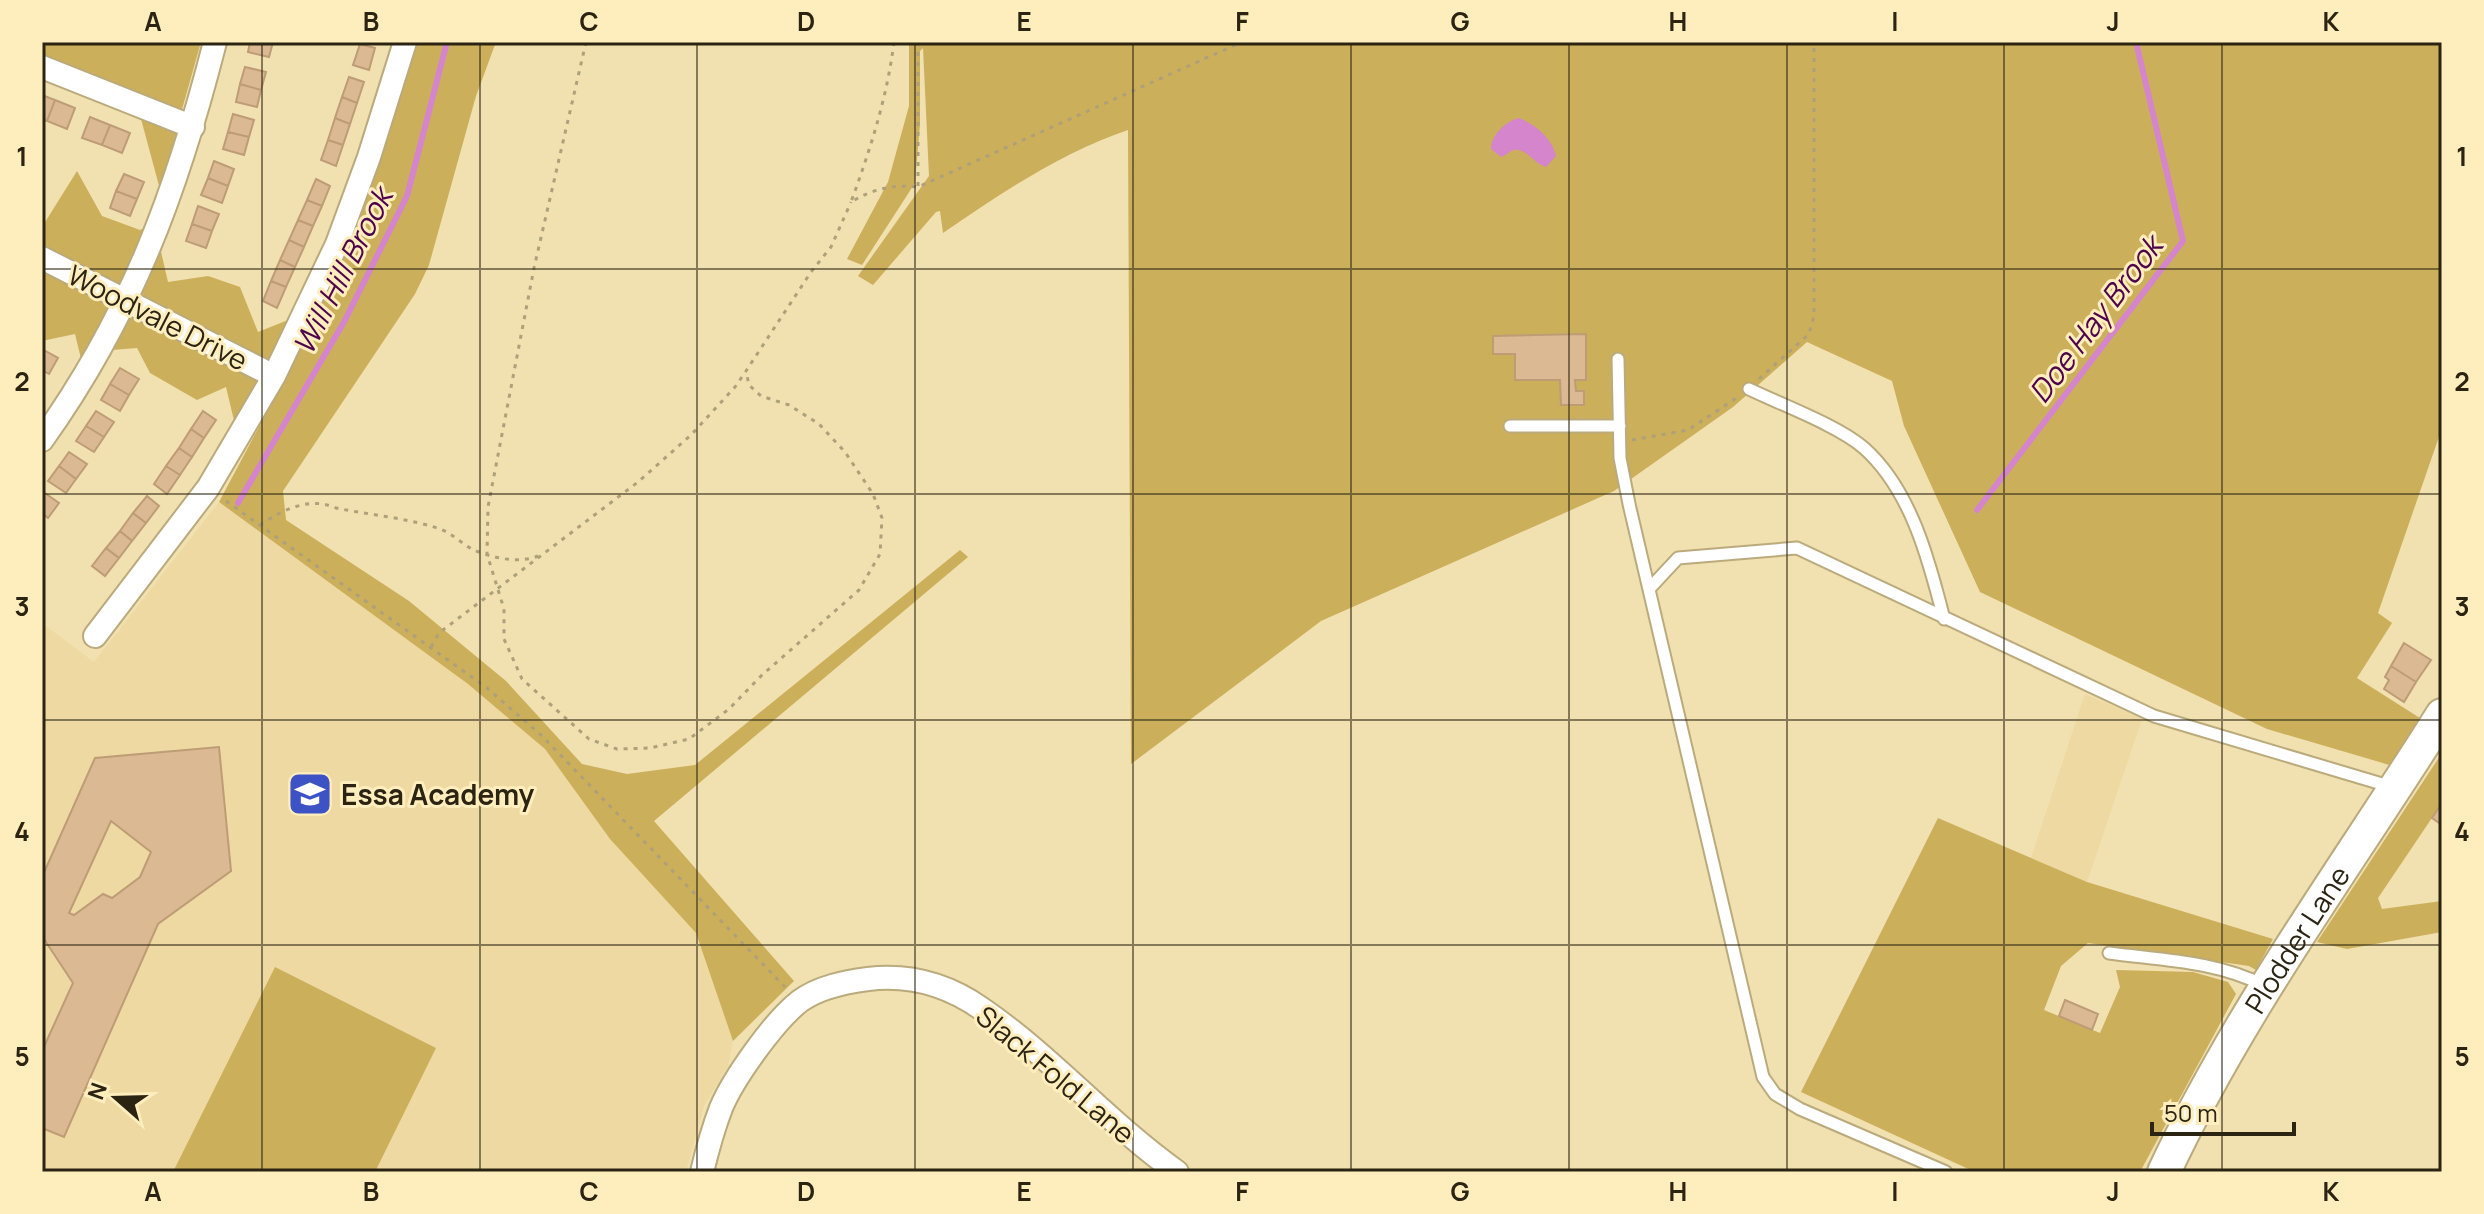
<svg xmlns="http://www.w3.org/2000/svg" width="2484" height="1214" font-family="Manrope,sans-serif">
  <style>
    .built { fill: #edd9a1 }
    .green { fill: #ccaf5b }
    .water { fill: #d485cc }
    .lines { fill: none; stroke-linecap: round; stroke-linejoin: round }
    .stream { stroke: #d485cc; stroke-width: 6 }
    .building { fill: #dbb993; stroke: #bd9c76; stroke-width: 2; fill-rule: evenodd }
    .lane-casing { stroke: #baaa7c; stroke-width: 15 }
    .street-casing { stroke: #baaa7c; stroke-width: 26 }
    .secondary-casing { stroke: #baaa7c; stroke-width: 36 }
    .path { stroke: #aea07a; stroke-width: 3; stroke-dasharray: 4 6; stroke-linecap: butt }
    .lane { stroke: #fff; stroke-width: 11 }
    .street { stroke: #fff; stroke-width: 22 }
    .secondary { stroke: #fff; stroke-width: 32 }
    .grid { fill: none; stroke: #2b2412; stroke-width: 2; stroke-opacity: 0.55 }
    .labels { text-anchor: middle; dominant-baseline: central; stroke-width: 6; stroke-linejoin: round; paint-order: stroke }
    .street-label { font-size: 28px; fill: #2b2412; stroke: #feedbd }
    .poi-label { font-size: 28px; font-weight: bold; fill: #2b2412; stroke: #feedbd; text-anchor: start }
    .water-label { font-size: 30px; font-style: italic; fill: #4e044b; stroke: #feedbd }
    .neatline { fill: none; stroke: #2b2412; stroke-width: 3 }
    .grid-label { font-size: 26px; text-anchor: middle; font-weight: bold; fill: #2b2412 }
  </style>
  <rect width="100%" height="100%" fill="#f1e0b0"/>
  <!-- built -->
  <path class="built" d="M219 502 345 590 508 715 545 749 610 839 696 933 733 1041 728 1066 704 1106 686 1172H42V623L94 662Z
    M2085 694 2142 719 2087 882 2031 858Z"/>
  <!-- green -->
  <path class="green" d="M42 42H201L181 113 42 61Z
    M414 42H496L476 96 429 265 415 294 283 491 286 520 409 601 506 681 582 764 627 774 695 765 960 550 968 557 654 821 794 981 733 1041 696 933 610 839 545 749 468 684 219 502 300 350 365 197Z
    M909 42H2442V428L2378 613 2392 623 2357 678 2423 720 2393 766 2267 729 1980 592 1904 426 1892 381 1807 342 1733 407 1614 491 1321 621 1131 764 1128 130C1062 152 1000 194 943 233L940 211 936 212 873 285 858 276 929 176 923 48 920 51V124L915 183 862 265 847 259 888 182 909 106Z
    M137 104 193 127 165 208Z
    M77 171 102 216 140 230 161 220 156 230 168 282 208 276 240 287 258 332 303 314 238 437 226 387 197 400 150 373 137 348 99 351 85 375 75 334 42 341V227Z
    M2442 753V803L2378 898 2382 909 2442 901V932L2347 949 2317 942Z
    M1938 818 2087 882 2273 939 2256 970 2249 966 2088 943 2061 966 2044 1010 2100 1033 2120 987 2116 970 2193 972 2228 982 2236 994 2140 1172H1975L1801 1092Z
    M275 967 436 1048 375 1172H173Z"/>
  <!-- water -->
  <path class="water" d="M1519 118C1535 124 1553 139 1556 156L1546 167C1534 164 1525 147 1514 150 1510 151 1506 155 1501 157L1491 149C1491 135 1506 121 1519 118Z"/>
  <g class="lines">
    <!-- stream -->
    <path class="stream" d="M238 503 344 322 407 196 447 42
      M1977 510 2183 241 2136 42"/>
  </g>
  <!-- building -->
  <path class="building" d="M250 42H273L269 57 248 52Z
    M360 44 375 48 369 70 353 65Z
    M245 67 266 72 261 90 240 84Z
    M349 77 364 82 357 103 342 97Z
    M240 84 261 90 257 107 236 102Z
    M42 95 55 100 47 121 42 119Z
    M342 97 357 103 350 124 335 118Z
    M55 100 75 108 67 129 47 121Z
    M233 114 254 120 249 137 228 132Z
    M90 117 110 125 102 145 82 138Z
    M335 118 350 124 343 145 328 140Z
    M110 125 130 133 122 153 102 145Z
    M228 132 249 137 244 155 223 149Z
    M328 140 343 145 336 166 321 160Z
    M214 161 234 169 228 186 208 178Z
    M124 174 144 182 137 199 116 191Z
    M208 178 228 186 222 203 201 195Z
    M316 179 330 186 322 206 307 200Z
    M116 191 137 199 130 216 110 208Z
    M307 200 322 206 313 226 298 220Z
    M198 206 219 214 212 231 192 224Z
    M298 220 313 226 304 247 289 240Z
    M192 224 212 231 206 248 186 241Z
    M289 240 304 247 295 267 280 260Z
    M280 260 295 267 286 287 271 281Z
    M271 281 286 287 277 308 263 301Z
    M1586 334V380H1575L1576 391H1584V405H1561L1560 380H1515V354H1493V336Z
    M42 349 58 358 49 374 42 370Z
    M120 368 139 379 129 395 110 384Z
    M110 384 129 395 120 411 101 400Z
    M96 411 114 422 104 437 86 426Z
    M203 411 216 420 204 438 191 429Z
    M86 426 104 437 94 452 76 441Z
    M191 429 204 438 192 457 179 448Z
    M179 448 192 457 180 475 166 466Z
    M69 452 87 464 76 479 59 466Z
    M59 466 76 479 66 493 48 481Z
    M166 466 180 475 167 494 154 484Z
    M42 491 59 503 48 518 42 513Z
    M147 496 159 506 146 523 133 513Z
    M133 513 146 523 132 541 120 531Z
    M120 531 132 541 119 558 106 548Z
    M106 548 119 558 105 576 92 566Z
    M2404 643 2431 660 2416 682 2391 666Z
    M2391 666 2416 682 2404 702 2384 689 2389 680 2385 677Z
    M219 747 231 871 158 924 64 1137 42 1128V1051L73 983 44 939 42 941V877L95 758ZM111 821 151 852 140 877 112 898 103 894 74 915 69 913Z
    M2442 803V825L2432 818Z
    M2065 1000 2098 1014 2092 1030 2059 1016Z"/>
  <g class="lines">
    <!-- lane casing -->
    <g class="lane-casing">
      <path id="lane" d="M1618 359 1620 458 1629 504 1763 1077 1775 1094 1800 1109 1946 1172
        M1749 389C1780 404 1839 426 1864 448 1911 490 1929 560 1944 619
        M1510 426H1620
        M1650 588 1678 558 1797 548 2154 716 2392 787
        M2109 953C2162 960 2217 961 2265 986"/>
    </g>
    <!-- street casing -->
    <g class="street-casing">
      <path id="street" d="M42 67 193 127
        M42 258 274 376
        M42 440C132 314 177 191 215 42
        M95 636 208 488 274 376 337 244 369 157 405 42
        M702 1172C707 1151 713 1129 721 1108 733 1079 774 1021 800 1001 819 987 845 982 868 979 910 974 948 985 982 1009 1052 1057 1108 1123 1177 1172"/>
    </g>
    <!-- secondary casing -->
    <g class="secondary-casing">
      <g id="secondary">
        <path id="s1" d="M2164 1172C2240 1010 2347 866 2442 715"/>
      </g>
    </g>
    <!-- path -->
    <path class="path" d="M586 42 534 268 488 507 487 554 504 609V639L522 679 589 739 617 749 650 748 689 739 729 709 761 676 859 590 880 554 882 518 873 494 845 452 819 424 789 405 761 396 749 385 746 371
      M894 42C887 98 870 150 851 202 873 189 893 184 918 187L1242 42
      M918 186V42
      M1759 379 1809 334 1814 316V42
      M1632 440 1688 430 1738 397
      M226 501 487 688 542 736 785 987
      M260 525C282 510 310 496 336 508 370 515 408 518 440 529 453 534 461 543 472 549 491 558 519 564 538 556
      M431 647 439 633 638 482 691 435 735 387 746 371 811 272 831 247 851 202"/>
    <!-- lane -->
    <use href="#lane" class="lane"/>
    <!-- street -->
    <use href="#street" class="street"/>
    <!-- secondary -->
    <use href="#secondary" class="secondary"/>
  </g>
  <!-- grid -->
  <path class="grid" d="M262 42V1172M480 42V1172M697 42V1172M915 42V1172M1133 42V1172M1351 42V1172M1569 42V1172M1787 42V1172M2004 42V1172M2222 42V1172M42 269H2442M42 494H2442M42 720H2442M42 945H2442"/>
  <!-- icons -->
  <defs>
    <g id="school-square" transform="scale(2.3)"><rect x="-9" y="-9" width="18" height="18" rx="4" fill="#3d52c5" stroke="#feedbd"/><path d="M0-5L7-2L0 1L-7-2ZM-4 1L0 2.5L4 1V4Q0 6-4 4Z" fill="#fff"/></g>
  </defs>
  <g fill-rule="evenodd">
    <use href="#school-square" x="310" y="794"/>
  </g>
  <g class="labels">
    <!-- street labels -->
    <g class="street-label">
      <text transform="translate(158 317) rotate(27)">Woodvale Drive</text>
      <text stroke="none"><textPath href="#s1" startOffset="268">Plodder Lane</textPath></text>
      <text transform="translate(1056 1074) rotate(40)">Slack Fold Lane</text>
    </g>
    <!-- poi labels -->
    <g class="poi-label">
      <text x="341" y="794">Essa Academy</text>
    </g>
    <!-- water labels -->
    <g class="water-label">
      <text transform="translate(342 271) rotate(-63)">Will Hill Brook</text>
      <text transform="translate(2095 319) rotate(-53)">Doe Hay Brook</text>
    </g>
  </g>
  <!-- border -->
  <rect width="2484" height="1214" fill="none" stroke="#feedbd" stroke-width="88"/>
  <!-- north arrow -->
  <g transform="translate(116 1098) rotate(290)" stroke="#feedbd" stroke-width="6" paint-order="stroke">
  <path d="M0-6L14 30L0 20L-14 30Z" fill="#2b2412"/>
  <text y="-12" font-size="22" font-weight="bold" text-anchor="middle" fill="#2b2412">N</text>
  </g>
  <!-- scale -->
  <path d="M2152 1122v12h142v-12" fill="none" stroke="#2b2412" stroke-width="4"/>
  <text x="2164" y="1122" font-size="24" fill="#2b2412" stroke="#feedbd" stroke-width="6" paint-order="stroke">50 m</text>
  <rect x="44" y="44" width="2396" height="1126" class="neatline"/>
  <g class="grid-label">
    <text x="153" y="31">A</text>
    <text x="371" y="31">B</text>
    <text x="589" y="31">C</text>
    <text x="806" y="31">D</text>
    <text x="1024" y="31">E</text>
    <text x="1242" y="31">F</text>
    <text x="1460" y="31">G</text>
    <text x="1678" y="31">H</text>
    <text x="1895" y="31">I</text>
    <text x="2113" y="31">J</text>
    <text x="2331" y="31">K</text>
    <text x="22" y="166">1</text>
    <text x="2462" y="166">1</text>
    <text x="22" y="391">2</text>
    <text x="2462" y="391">2</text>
    <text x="22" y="616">3</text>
    <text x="2462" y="616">3</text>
    <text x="22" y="841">4</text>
    <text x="2462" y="841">4</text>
    <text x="22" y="1066">5</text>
    <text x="2462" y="1066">5</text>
    <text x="153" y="1201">A</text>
    <text x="371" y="1201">B</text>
    <text x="589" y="1201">C</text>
    <text x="806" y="1201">D</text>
    <text x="1024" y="1201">E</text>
    <text x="1242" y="1201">F</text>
    <text x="1460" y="1201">G</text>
    <text x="1678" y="1201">H</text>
    <text x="1895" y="1201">I</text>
    <text x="2113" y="1201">J</text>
    <text x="2331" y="1201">K</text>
  </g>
</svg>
